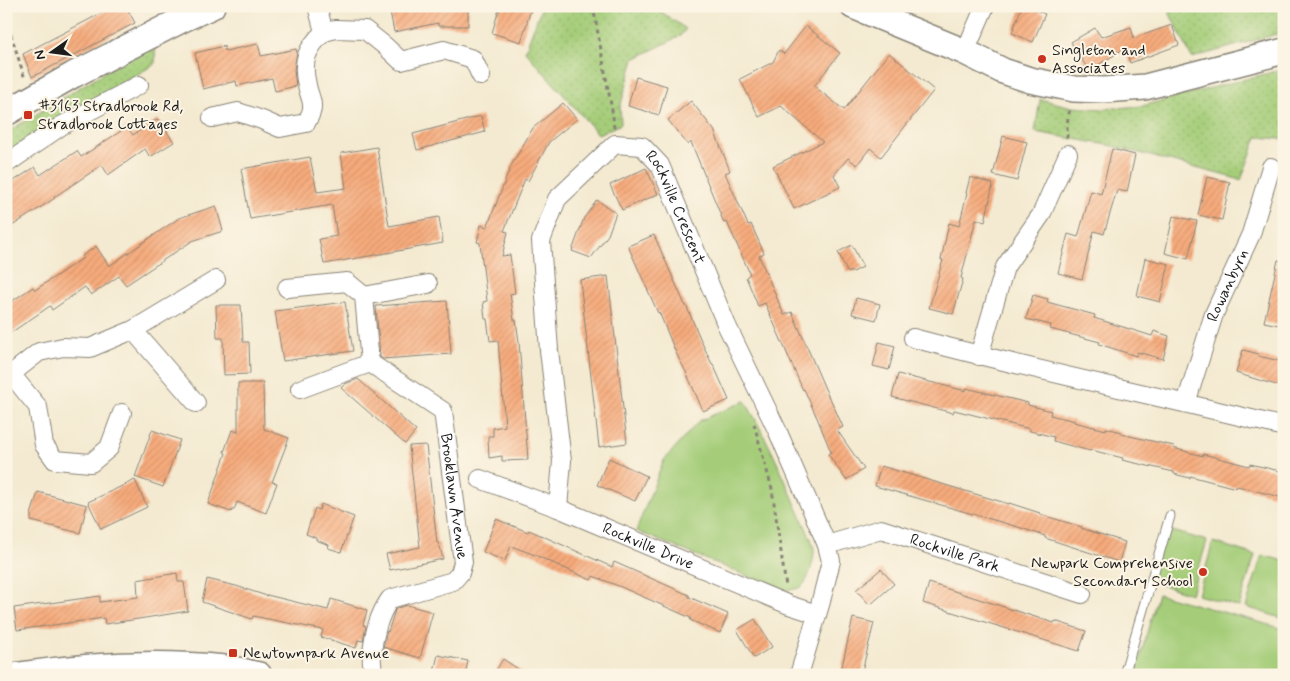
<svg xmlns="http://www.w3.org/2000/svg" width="1290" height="681" font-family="Mynerve,sans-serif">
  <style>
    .grass { fill: url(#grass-dots); stroke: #60744a }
    .green { fill: #a5cd79; stroke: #60744a }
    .building { fill: url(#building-hatch) }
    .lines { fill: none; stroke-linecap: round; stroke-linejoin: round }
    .service-casing { stroke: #888376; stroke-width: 11 }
    .minor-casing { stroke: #888376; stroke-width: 20 }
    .secondary-casing { stroke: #888376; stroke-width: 28 }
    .path { stroke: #888376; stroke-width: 3; stroke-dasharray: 4 4; stroke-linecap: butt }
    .service { stroke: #fff; stroke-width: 9 }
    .minor { stroke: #fff; stroke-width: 18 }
    .secondary { stroke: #fff; stroke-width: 25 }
    .poi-dot { fill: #c8321e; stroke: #fcf5e5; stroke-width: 2 }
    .labels { text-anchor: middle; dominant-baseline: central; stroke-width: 4; stroke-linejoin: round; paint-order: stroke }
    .poi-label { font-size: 16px; fill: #1c1c1c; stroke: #fcf5e5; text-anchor: start }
    .street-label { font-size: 16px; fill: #1c1c1c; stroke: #fcf5e5 }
  </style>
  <defs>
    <pattern id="grass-dots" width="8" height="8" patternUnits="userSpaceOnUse" patternTransform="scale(1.25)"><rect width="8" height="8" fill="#a5cd79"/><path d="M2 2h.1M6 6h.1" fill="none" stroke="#8daf68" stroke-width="1.8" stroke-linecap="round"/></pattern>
    <pattern id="building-hatch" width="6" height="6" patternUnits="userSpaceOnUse" patternTransform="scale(1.25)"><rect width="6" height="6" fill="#f7ab7c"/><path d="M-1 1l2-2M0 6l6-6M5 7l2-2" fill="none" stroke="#d3936b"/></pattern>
  </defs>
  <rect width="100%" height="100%" fill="#fcf5e5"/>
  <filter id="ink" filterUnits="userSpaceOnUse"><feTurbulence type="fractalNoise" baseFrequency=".02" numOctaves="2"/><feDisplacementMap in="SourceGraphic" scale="10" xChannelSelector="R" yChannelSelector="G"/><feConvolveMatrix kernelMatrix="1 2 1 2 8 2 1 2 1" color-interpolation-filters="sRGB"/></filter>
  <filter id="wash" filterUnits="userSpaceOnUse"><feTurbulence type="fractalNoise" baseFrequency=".0096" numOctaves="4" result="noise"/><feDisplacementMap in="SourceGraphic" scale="20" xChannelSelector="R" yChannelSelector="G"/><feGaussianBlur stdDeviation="1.12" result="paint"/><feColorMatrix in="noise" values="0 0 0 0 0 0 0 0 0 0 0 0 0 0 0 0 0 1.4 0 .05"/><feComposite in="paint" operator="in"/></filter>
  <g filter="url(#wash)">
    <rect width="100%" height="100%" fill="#f4ead1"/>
    <!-- grass -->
    <path class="grass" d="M542 6H653L686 29 680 36 634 59 620 107 621 124 598 134 525 51Z
      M1166 6H1284V32L1192 58Z
      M156 42 155 64 54 123 6 156V133L103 73Z
      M1284 69V139L1257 137 1241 180 1113 146 1035 132 1040 99 1072 107 1103 109 1142 106Z"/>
    <!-- green -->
    <path class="green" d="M745 401C771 444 790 493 811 539 812 543 814 547 814 551 814 560 809 580 802 586 796 590 789 590 782 590L636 531 664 460 699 421Z
      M1166 529 1207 541 1191 594 1150 581Z
      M1213 542 1255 555 1239 607 1198 595Z
      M1262 555 1284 561V619L1246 607Z
      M1158 594 1284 629V675H1135Z"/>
    <g id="blocks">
      <!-- building -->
      <path class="building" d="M115 6H126L135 23 32 77 23 54Z
        M389 6H468V26H438V23L394 32Z
        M500 6H532L521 42 492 33Z
        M1022 6H1026L1045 14 1033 42 1012 33Z
        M1172 25 1179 45 1130 63 1125 48 1089 71 1071 42 1095 28 1101 37 1131 27 1134 38Z
        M806 26 840 53 814 86 844 110 889 53 934 90 881 157 870 148 857 165 848 158 834 175 840 187 794 209 773 166 823 142 781 106 759 117 740 79 773 62 779 50 784 54Z
        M258 44 261 56 296 49 297 52 294 70 296 86 275 91 272 78 237 86 236 81 203 89 195 53 224 46 225 51Z
        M636 77 667 86 659 115 628 106Z
        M691 101 714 130 730 171 725 173 748 225 751 224 764 253 759 256 784 315 792 312 829 398H830L843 427 837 430 864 469 846 480 828 454 831 452 818 420 804 389 803 390 765 303 758 306 746 277 750 274 727 222 724 223 691 142 688 145 668 120Z
        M563 103 577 119 549 142 528 181 525 179 504 231 508 232 502 256 510 255 515 293 510 294 514 320H516L519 342 528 460 502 461V456L489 458 488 436H493V428L505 426 498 340 490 341 487 319H485L483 302 487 301 480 243 477 242 481 225 487 227 511 166 533 128Z
        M481 116 485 132 417 150 413 134Z
        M158 119 174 142 150 157 145 149 108 175 102 165 54 197 55 198 6 230V186L35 167 40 175 77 151 81 157 127 127 133 135Z
        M1003 136 1027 142 1017 181 993 175Z
        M377 147 389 226 439 217 443 243 324 264 319 239 337 236 332 205 250 219 241 169 310 157 317 192 346 188 341 153Z
        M1112 149 1135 155 1127 192 1117 190 1104 234 1094 231 1082 279 1058 273 1068 234 1078 237 1091 191 1101 194Z
        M646 168 658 194 622 210 610 185Z
        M970 177 993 184 985 222 976 219 961 278 963 279 953 314 929 308 943 260H941L949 223 959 226 967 193H966Z
        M1207 177 1230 182 1222 220 1198 215Z
        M597 200 616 213 608 235 591 258 572 251 584 218Z
        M216 206 223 231 192 241 126 285 119 276 91 295 85 287 52 310 50 306 6 336V305L33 287 35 290 83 258 82 256 96 246 109 266 179 218Z
        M1173 216 1197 221 1188 259 1165 253Z
        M654 235 685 305H686L703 345 712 364H713L729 400 703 411 686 372 676 353 659 312 658 313 628 246Z
        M852 245 863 267 853 272H847L838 252Z
        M1145 258 1169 264 1160 302 1137 296Z
        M1278 260 1284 261V326L1264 322Z
        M608 276 627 443 599 447 580 280Z
        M1033 295 1048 299 1047 302 1095 315 1094 318 1152 336 1154 331 1169 336 1163 359 1137 352 1136 356 1099 344 1100 342 1050 329 1051 325 1026 319Z
        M856 298 880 304 876 320 852 314Z
        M447 301 451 354 383 359 380 357 376 306Z
        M345 302 353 351 283 361 275 311Z
        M216 305H241L243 342H249L250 374 224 375 223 338H217Z
        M879 342 895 346 889 370 873 366Z
        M1243 350 1259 354 1258 356 1284 362V387L1262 381 1236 373Z
        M898 374 966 391V388L1028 403V405L1051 411 1050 415 1075 421 1074 422 1106 430V428L1122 432 1121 434 1174 446 1173 448 1203 456V454L1249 466 1250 464 1284 472V498L1237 486 1236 488 1190 476V478L1174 474V472L1122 460 1123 458 1091 450 1090 451 1053 441 1054 437 1030 431V429L954 410 953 413 892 397Z
        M358 379 416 431 405 444 341 388 345 384Z
        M238 383H263L264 429 289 438 272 482 277 483 266 513 237 502 234 510H232L231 512 208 504 226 453 224 452 232 430 238 432Z
        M152 430 180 440 163 487 135 477Z
        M426 445 437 543H439L443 559 390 570 386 554 420 547 409 446Z
        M609 458 647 476 635 501 597 485Z
        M881 466 1009 504V503L1040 513 1039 514 1082 527 1081 528 1125 542 1119 562 1045 538V536L1018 527 875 486Z
        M135 480 147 507 101 529 88 502Z
        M38 492 87 505 80 533 31 521V515Z
        M321 504 354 517 341 552 328 548 329 545 316 540V538L306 534 315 508 319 510Z
        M496 519 528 532 529 530 612 567 614 562 689 595V597L728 614 720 633 690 620 691 618 621 587 593 576 591 580 535 555 511 546 505 561 483 552Z
        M881 569 894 584 870 605 856 590Z
        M177 573 178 582H184L188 611 145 618 105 624 104 618 17 630 14 608 100 596V602L138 597 137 580Z
        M207 579 236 586 267 596V595L328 610 331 599 367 610 363 625 366 626 363 641 358 640 356 648 321 637 323 630 253 616 252 619 202 602Z
        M929 583 1054 623 1055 621 1086 631 1079 651 923 603Z
        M407 605 433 612 420 658 383 647 387 631 388 632 395 610 397 608Z
        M853 618 874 623 861 675H840Z
        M755 619 772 647 754 658 737 630Z
        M438 655 468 661 465 675H433Z
        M503 659 527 675H493Z"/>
    </g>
  </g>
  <g filter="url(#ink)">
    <use href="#blocks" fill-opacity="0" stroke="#888376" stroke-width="1"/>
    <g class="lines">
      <!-- service casing -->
      <g class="service-casing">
        <path id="service" d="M1124 675 1170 516"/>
      </g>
      <!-- minor casing -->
      <g class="minor-casing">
        <g id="minor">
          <path d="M317 6 324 32 336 29 365 30 385 46 401 61 444 50 473 59 481 76"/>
          <path d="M965 52 985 6"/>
          <path d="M212 118 238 112 262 120 280 128 306 123C308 119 312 113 312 108 313 100 308 93 307 85 301 61 307 48 324 32"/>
          <path d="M6 164 61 126 139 85"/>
          <path d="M287 288 347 282 364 296 370 363"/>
          <path d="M364 296 428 284"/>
          <path d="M133 330 196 403"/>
          <path d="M913 338C1035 371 1160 396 1284 427"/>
          <path d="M979 356 1005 267 1041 215 1068 154"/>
          <path d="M11 374 38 407 44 445 55 460 91 463 109 448 122 413"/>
          <path d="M6 378 39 352 63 347 90 348 133 330 216 280"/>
          <path id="s1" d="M300 389 370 363 443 411 463 562 460 573 453 581 390 599C379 614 373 636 372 655 371 661 373 668 373 675"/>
          <path id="s2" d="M1186 403 1214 314 1251 234 1271 167"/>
          <path id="s3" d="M480 479 558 508 789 605 817 614"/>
          <path id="s4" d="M558 508 562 461 549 350 541 241 557 199 615 144 642 146 660 165 727 326 778 432 827 545 831 561 820 605 799 675"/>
          <path id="s5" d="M827 545 881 529 1082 594"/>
        </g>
      </g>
      <!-- secondary casing -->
      <g class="secondary-casing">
        <path id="secondary" d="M853 6 965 52 1003 71 1030 80 1074 89 1104 90 1145 87 1284 51
          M6 113 73 75 183 19 212 6
          M19 675C87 665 157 661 225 668 237 669 248 673 259 675"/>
      </g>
      <!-- path -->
      <path class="path" d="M593 6 613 116 614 129
        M6 19 25 79
        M1067 138V124L1070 107
        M754 424 772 489 786 587"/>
      <!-- service -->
      <use href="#service" class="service"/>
      <!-- minor -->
      <use href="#minor" class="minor"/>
      <!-- secondary -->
      <use href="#secondary" class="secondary"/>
    </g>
  </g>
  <!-- markers -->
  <g class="poi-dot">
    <circle cx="1042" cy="59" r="5"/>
    <rect x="23" y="110" width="10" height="10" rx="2.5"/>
    <circle cx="1203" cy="572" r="5"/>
    <rect x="228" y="648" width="10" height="10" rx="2.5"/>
  </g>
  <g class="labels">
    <!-- poi labels -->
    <g class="poi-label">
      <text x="1052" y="50">Singleton and<tspan x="1052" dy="18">Associates</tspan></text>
      <text x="38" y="106">#3163 Stradbrook Rd,<tspan x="38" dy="18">Stradbrook Cottages</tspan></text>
      <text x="1193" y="563" text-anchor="end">Newpark Comprehensive<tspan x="1193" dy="18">Secondary School</tspan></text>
      <text x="243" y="653">Newtownpark Avenue</text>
    </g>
    <!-- street labels -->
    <g class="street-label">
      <text stroke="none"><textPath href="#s4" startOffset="491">Rockville Crescent</textPath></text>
      <text stroke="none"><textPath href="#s2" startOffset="125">Rowanbyrn</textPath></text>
      <text stroke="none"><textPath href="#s1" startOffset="248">Brooklawn Avenue</textPath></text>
      <text stroke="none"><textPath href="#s3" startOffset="181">Rockville Drive</textPath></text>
      <text stroke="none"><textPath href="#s5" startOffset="134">Rockville Park</textPath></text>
    </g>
  </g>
  <!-- margin -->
  <rect width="1290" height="681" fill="none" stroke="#fcf5e5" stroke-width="25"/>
  <!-- north arrow -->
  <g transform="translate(52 52) rotate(256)" stroke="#fcf5e5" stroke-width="4" paint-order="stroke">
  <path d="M0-4L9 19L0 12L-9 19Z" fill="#1c1c1c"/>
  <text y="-8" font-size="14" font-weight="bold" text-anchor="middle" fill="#1c1c1c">N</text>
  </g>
</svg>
